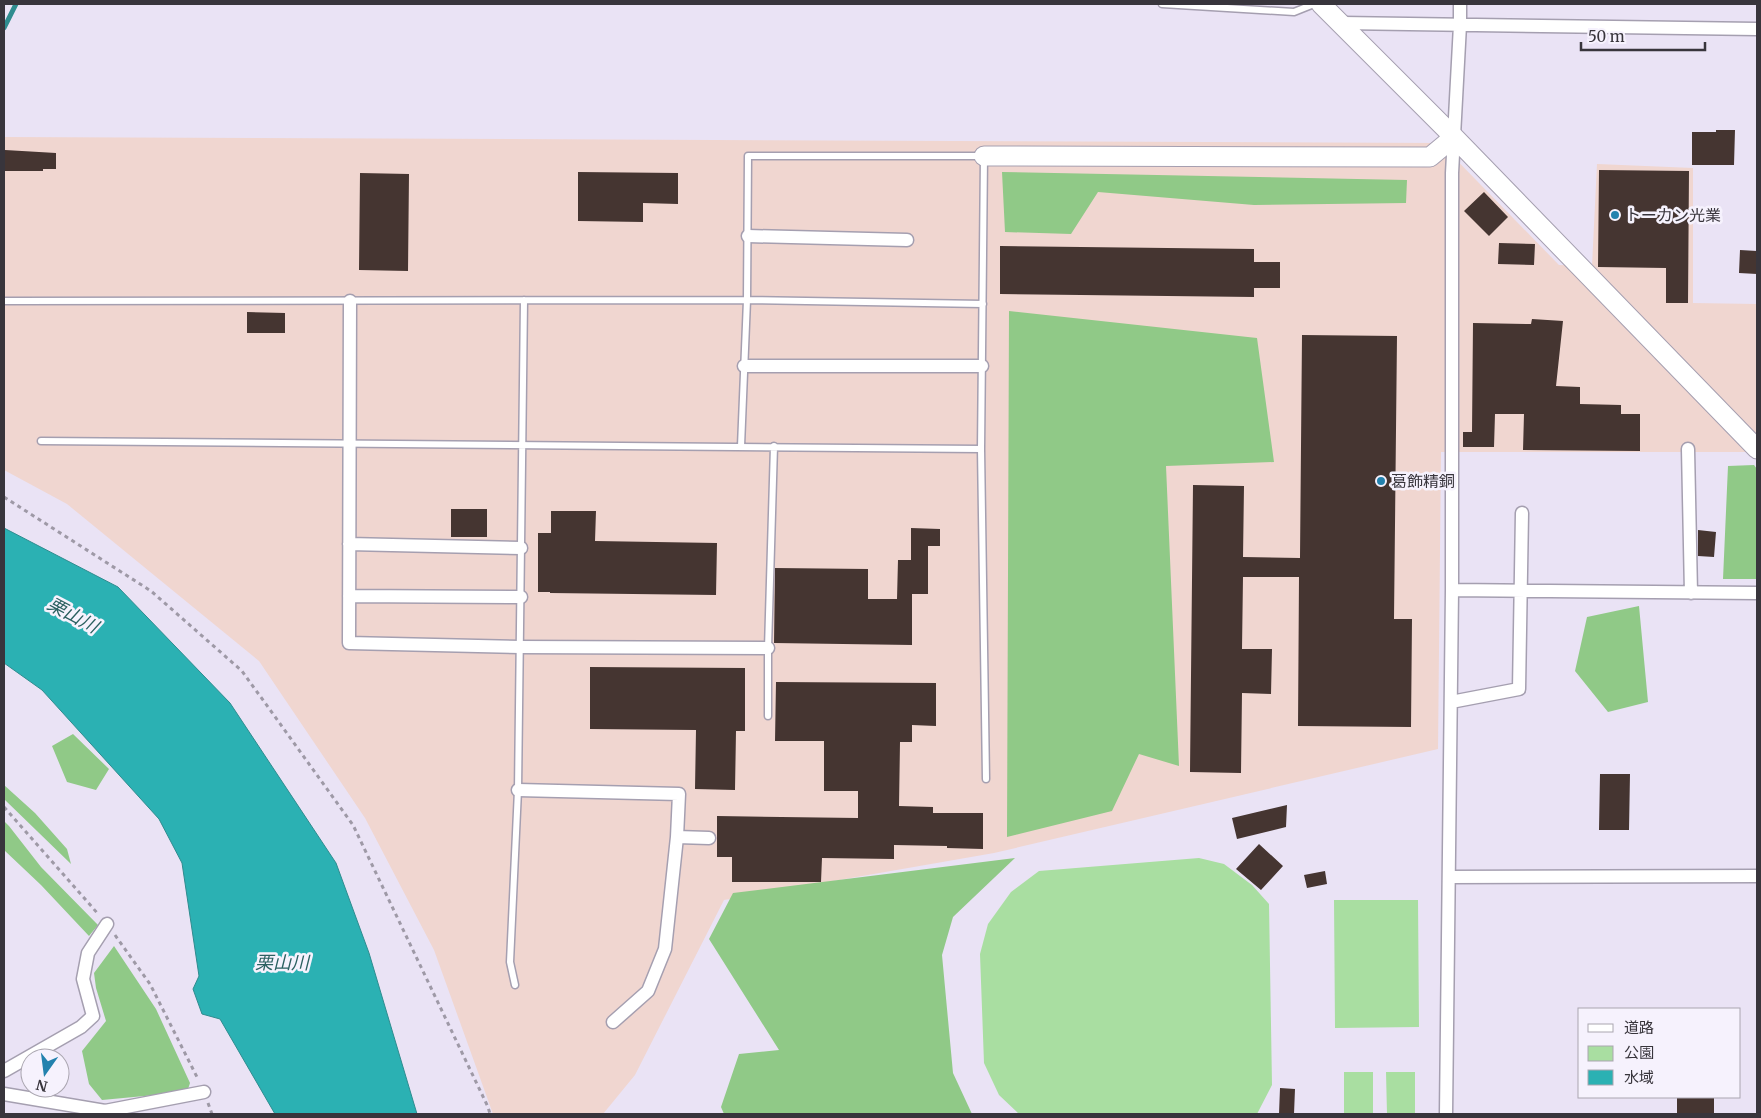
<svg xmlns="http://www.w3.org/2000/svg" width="1761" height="1118" font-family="Merriweather,'Noto Sans JP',serif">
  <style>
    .industrial { fill: #f0d6d0 }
    .green { fill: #a9dea1 }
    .forest { fill: #90c987 }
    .water { fill: #2bb1b3; stroke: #2f8c8f }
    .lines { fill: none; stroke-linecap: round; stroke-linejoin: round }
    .stream { stroke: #2f8c8f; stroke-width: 5 }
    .building { fill: #453531 }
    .lane-casing { stroke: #a59fb0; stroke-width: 9 }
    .street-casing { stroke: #a59fb0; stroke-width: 15 }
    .secondary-casing { stroke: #a59fb0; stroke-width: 21 }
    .path { stroke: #9e99a6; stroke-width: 3; stroke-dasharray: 4 4; stroke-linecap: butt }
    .lane { stroke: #fff; stroke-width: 6 }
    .street { stroke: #fff; stroke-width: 12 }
    .secondary { stroke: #fff; stroke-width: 19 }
    .poi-dot { fill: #2382ae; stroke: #f6f2fd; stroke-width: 2 }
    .labels { text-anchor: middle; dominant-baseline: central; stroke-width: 5; stroke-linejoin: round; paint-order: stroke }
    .poi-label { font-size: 16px; fill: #38353c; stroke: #f6f2fd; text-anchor: start }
    .water-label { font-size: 18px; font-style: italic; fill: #2c6061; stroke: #f6f2fd }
  </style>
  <rect width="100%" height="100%" fill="#eae3f5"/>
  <!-- industrial -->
  <path class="industrial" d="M4 137 1440 143 1559 265 1592 266 1597 164 1693 168V303L1757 304V452H1441L1438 749 994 853 724 900 635 1075 603 1114H493L434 950 365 818 259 661 67 504 4 470Z"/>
  <!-- green -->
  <path class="green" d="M1199 858 1224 864 1252 885 1269 904 1272 1085 1257 1114H1019L999 1095 984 1063 980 954 988 924 1011 892 1039 871Z
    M1334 900H1418L1419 1027 1335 1028Z
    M1344 1072H1373V1114H1344Z
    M1386 1072H1415V1114H1387Z"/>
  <!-- forest -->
  <path class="forest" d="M1002 172 1407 180 1406 203 1254 205 1098 192 1071 234 1005 232Z
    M1009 311 1257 338 1274 462 1166 466 1179 766 1139 754 1112 811 1007 837Z
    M1754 465 1757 469V579H1723L1728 466Z
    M1639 606 1648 702 1608 712 1575 671 1587 617Z
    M73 734 109 769 96 790 67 782 52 746Z
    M4 785 35 813 67 849 71 864 4 799Z
    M4 821 9 826 41 867 98 925 89 936 41 885 4 850Z
    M1015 858 953 917 942 955 953 1073 972 1114H724L721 1107 739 1054 779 1050 709 939 733 893Z
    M114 946 156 1009 190 1083 187 1092 102 1100 89 1084 82 1051 106 1021 96 988 94 973Z"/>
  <!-- water -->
  <path class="water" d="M4 528 118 587 230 703 336 863 369 953 417 1114H275L220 1019 202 1014 193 989 199 976 182 863 159 819 42 690 4 663Z"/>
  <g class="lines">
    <!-- stream -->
    <path class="stream" d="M4 28 16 4"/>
  </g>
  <!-- building -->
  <path class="building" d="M1716 130H1735L1734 165H1692V132H1716Z
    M5 150 56 153V169H43V171H5Z
    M1599 170 1689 171 1688 303H1666V268L1598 267Z
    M578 172 678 173V204L643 203V222L578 221Z
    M360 173 409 174 408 271 359 270Z
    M1484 192 1508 217 1489 236 1464 211Z
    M1499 243 1535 244 1534 265 1498 264Z
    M1000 246 1254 249V262H1280V288H1254V297L1000 294Z
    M1740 250 1757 251V274L1739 273Z
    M247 312 285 313V333H247Z
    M1532 319 1563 321 1556 386 1580 387V404L1621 405V414H1640V451L1523 450 1524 414H1495L1494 447H1463V432H1472L1473 323 1531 324Z
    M1302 335 1397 336 1394 619H1412L1411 727 1298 726 1299 577H1243L1242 649H1272L1271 694 1242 693 1241 773 1190 772 1193 485 1244 486 1243 557 1300 558Z
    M451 509H487V537H451Z
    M551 511H596L595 541 717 543 716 595 550 593V592H538V533H551Z
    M911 528 940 529V546H928V594H912V645L774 643 775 568 868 569V599H897L898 560H911Z
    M1698 530 1716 532 1714 557 1698 556Z
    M590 667 745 668V731H736L735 790 695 789 696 730 590 729Z
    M776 682 936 683V726L912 725V742H900L899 806 933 807V813H983V849L947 848V846L894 845V859L822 858 821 882H732V857H717V816L858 818V791H824V741H775Z
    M1600 774H1630L1629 830H1599Z
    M1287 805 1286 827 1237 839 1232 818Z
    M1259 844 1283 866 1261 890 1236 869Z
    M1325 871 1327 884 1307 888 1304 875Z
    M1280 1088 1295 1089 1294 1114H1279Z
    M1677 1097H1714V1114H1677Z"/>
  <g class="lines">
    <!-- lane casing -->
    <g class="lane-casing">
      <path id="lane" d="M1162 4 1294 12 1314 4
        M4 301 747 300 983 304
        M41 441 981 449
        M741 446 747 300 748 156H984L981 449 986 779
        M768 716V648L774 446
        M515 985 510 962 518 790 524 300"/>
    </g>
    <!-- street casing -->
    <g class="street-casing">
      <path id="street" d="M1342 23 1757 29
        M748 236 907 240
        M350 301 349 643 520 647 768 648
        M744 366H982
        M1688 449 1691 593
        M349 544 521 548
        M1452 590 1757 593
        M349 596 521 597
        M1451 702 1519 689 1522 513
        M518 790 679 794 677 837 665 949 648 991 613 1022
        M677 837 709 838
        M1449 877 1757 876
        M4 1071 81 1027 93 1016 83 979 88 953 107 924
        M4 1094 105 1111 204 1092
        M1446 1114 1452 590V173L1460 25V4"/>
    </g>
    <!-- secondary casing -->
    <g class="secondary-casing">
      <path id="secondary" d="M1321 4 1454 137 1757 449
        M984 156 1430 157 1454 137"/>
    </g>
    <!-- path -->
    <path class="path" d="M4 497 151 591 242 671 353 825 488 1107 490 1114
      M4 807 99 915
      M115 935 150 984 198 1079
      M208 1103 212 1114"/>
    <!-- lane -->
    <use href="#lane" class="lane"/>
    <!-- street -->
    <use href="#street" class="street"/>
    <!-- secondary -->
    <use href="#secondary" class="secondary"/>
  </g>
  <!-- markers -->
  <g class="poi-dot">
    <circle cx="1615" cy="215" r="5"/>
    <circle cx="1381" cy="481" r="5"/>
  </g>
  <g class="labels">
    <!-- poi labels -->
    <g class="poi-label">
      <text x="1625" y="215">トーカン光業</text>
      <text x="1391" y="481">葛飾精銅</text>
    </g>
    <!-- water labels -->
    <g class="water-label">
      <text transform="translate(73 615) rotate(28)">栗山川</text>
      <text x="282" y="962">栗山川</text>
    </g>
  </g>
  <!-- border -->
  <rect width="1761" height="1118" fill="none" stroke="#38353c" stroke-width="10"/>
  <!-- legend -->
  <rect x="1578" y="1008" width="162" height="90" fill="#f6f2fd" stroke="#aaa6b0"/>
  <rect x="1588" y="1024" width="25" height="8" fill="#ffffff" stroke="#aaa6b0"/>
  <text x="1624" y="1033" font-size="15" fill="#38353c">道路</text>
  <rect x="1588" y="1046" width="25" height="15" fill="#a9dea1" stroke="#aaa6b0"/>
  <text x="1624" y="1058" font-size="15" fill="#38353c">公園</text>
  <rect x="1588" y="1070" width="25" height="15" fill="#2bb1b3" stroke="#aaa6b0"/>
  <text x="1624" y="1083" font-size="15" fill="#38353c">水域</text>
  <!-- north arrow -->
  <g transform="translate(45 1073) rotate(194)"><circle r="24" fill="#f6f2fd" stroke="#aaa6b0"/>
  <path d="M0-4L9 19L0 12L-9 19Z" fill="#2382ae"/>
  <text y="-8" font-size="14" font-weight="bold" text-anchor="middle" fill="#38353c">N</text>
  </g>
  <!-- scale -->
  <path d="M1581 42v8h124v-8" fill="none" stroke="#38353c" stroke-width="2.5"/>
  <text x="1588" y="42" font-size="15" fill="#38353c" stroke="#f6f2fd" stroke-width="4" paint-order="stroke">50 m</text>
</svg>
